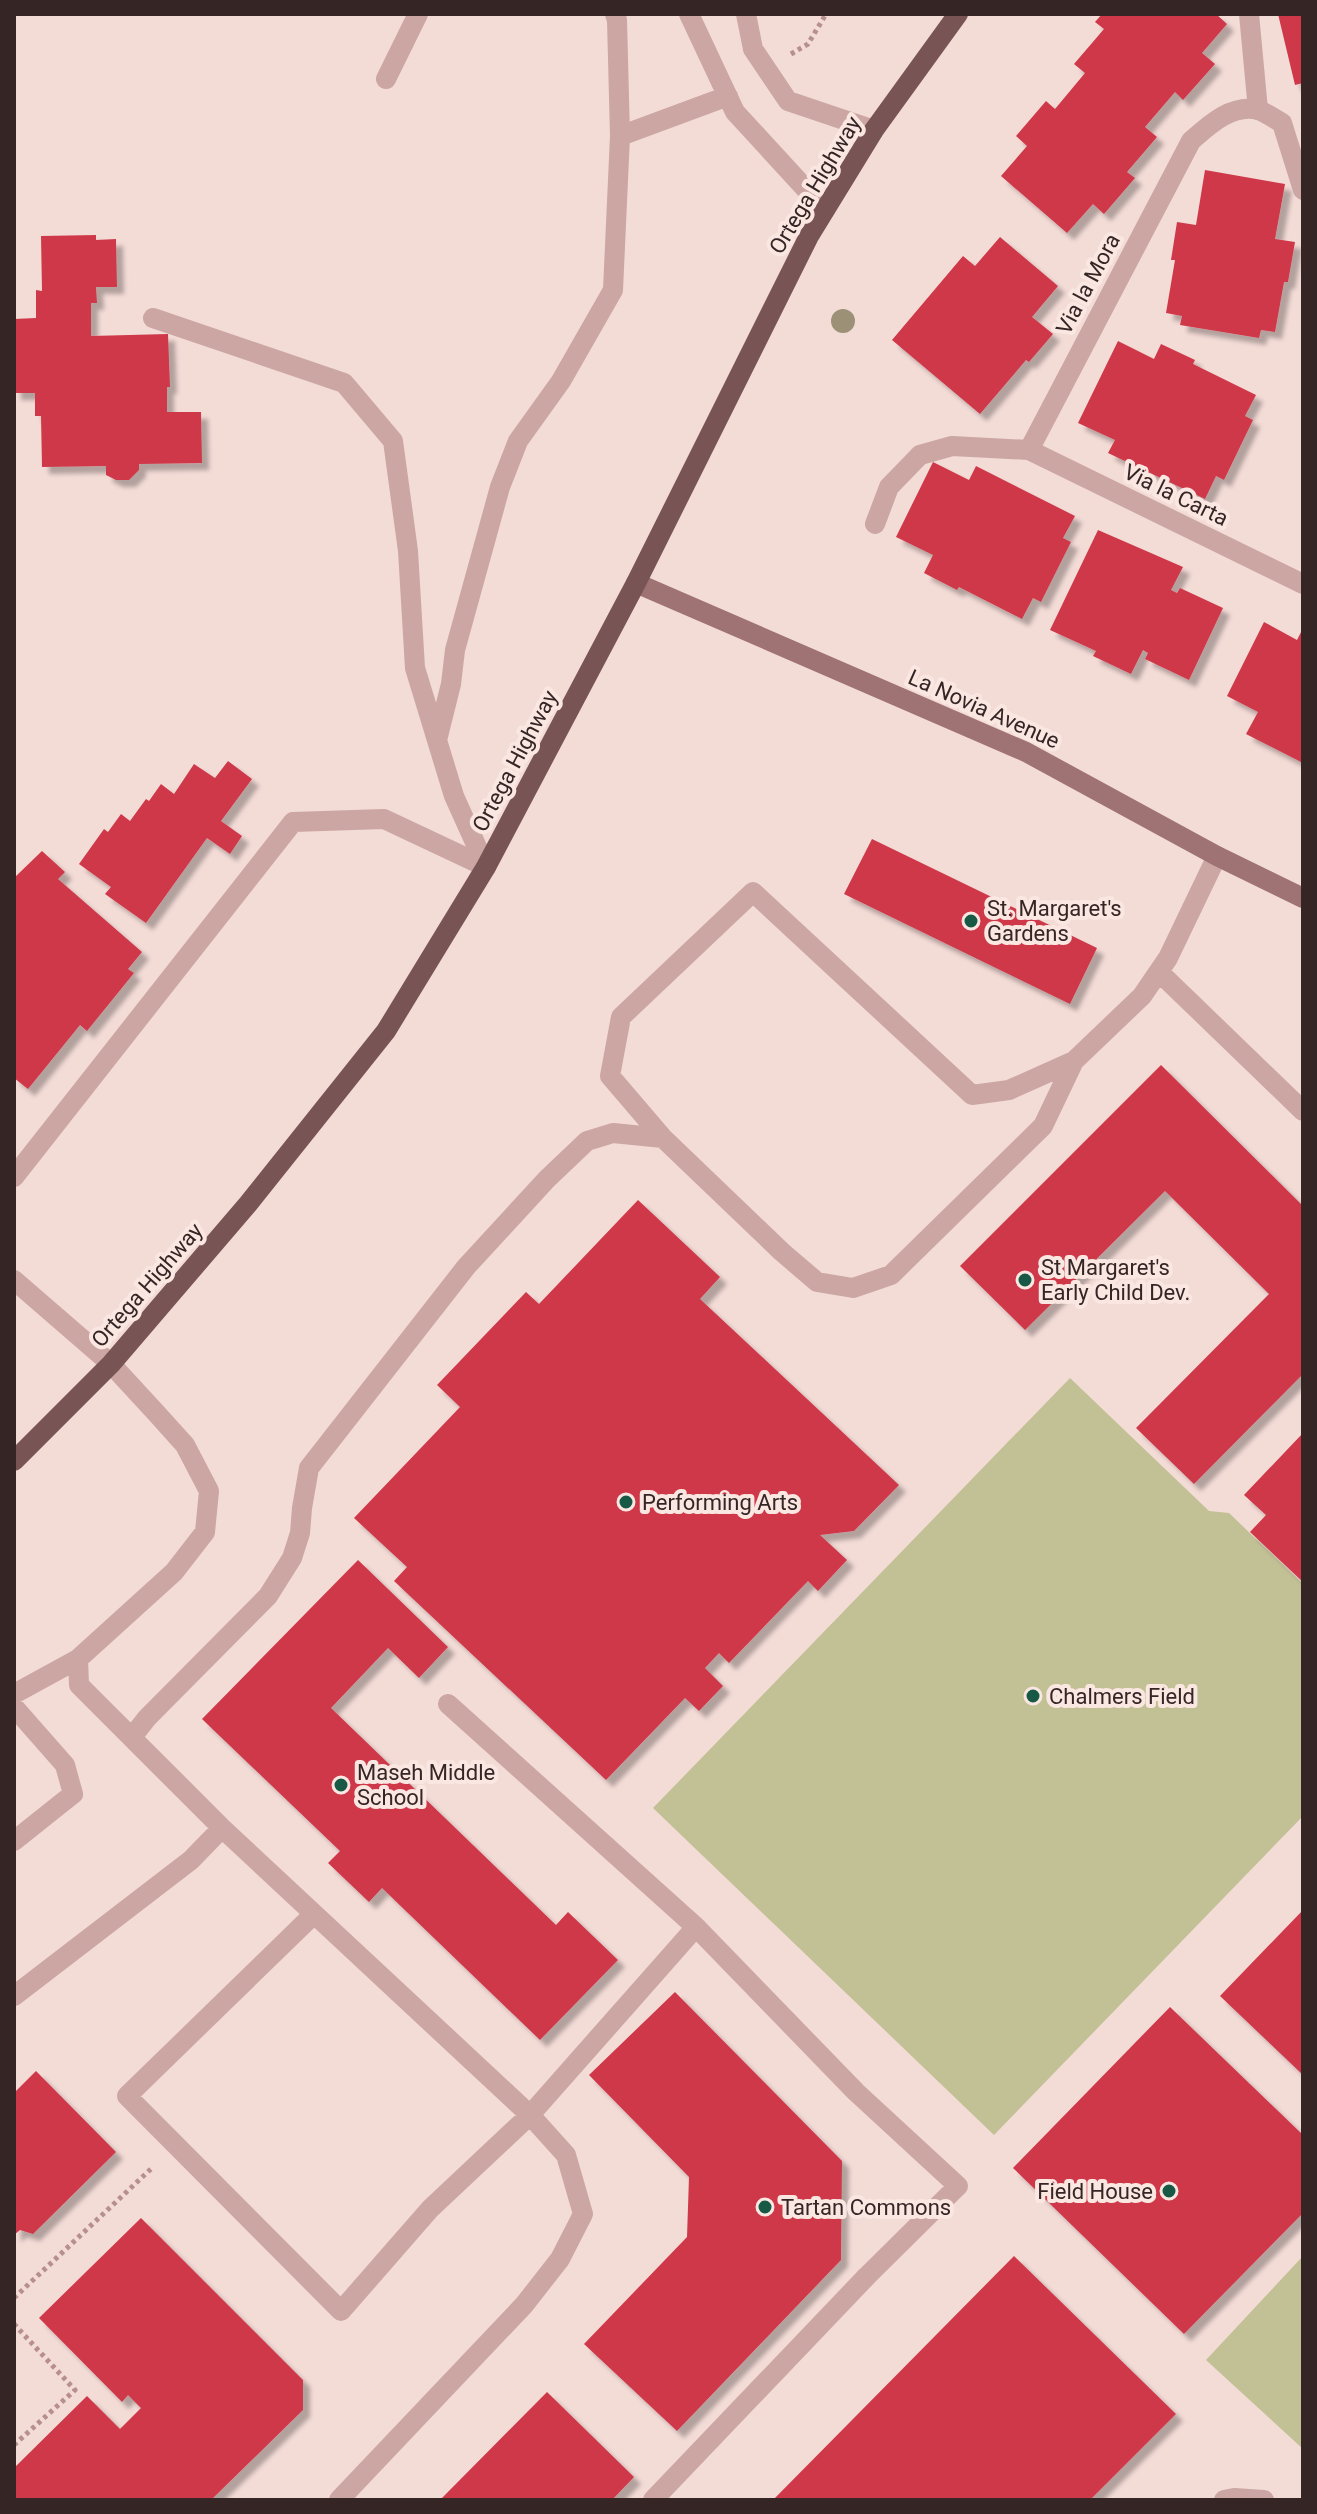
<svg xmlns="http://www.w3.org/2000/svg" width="1317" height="2514" font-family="Roboto,sans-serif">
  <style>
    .green { fill: #c2c195 }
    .building { fill: #cf384a; filter: url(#shadow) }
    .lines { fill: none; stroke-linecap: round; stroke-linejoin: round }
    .path { stroke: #b78f8c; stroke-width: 5; stroke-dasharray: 4 4; stroke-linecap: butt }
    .lane { stroke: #cba6a2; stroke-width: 20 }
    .street { stroke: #cba6a2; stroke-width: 20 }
    .secondary { stroke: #9f7373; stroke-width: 20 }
    .primary { stroke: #785455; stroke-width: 20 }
    .tree { fill: #9c9176 }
    .poi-dot { fill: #185946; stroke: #fae7e2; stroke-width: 3 }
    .labels { text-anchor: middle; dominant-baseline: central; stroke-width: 8; stroke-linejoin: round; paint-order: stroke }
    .street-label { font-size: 22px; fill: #352525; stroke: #fae7e2 }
    .poi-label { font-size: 22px; fill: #352525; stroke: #fae7e2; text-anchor: start }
  </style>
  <defs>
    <filter id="shadow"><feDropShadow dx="7" dy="7" stdDeviation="2" flood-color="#0004"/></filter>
  </defs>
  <rect width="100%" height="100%" fill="#f3dbd6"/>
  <!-- green -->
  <path class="green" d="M1070 1378 1209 1511 1229 1513 1303 1584V1816L994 2135 653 1808Z
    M1303 2256V2449L1206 2360Z"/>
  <!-- building -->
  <path class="building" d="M1102 14H1216L1227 24 1202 53 1215 64 1183 100 1175 92 1145 127 1157 137 1127 172 1135 178 1104 214 1093 204 1067 233 1001 176 1027 146 1016 136 1046 101 1055 109 1085 73 1074 64 1104 29 1095 22Z
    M1278 14H1303V83L1295 85Z
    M1205 170 1285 184 1275 239 1295 242 1288 282H1284L1275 332 1261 330 1259 338 1180 325 1182 316 1166 313 1175 260H1171L1177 222 1196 225Z
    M96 235V240L116 239 117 287H96L97 303H91V336L168 334 170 387H167V412H201L202 463 139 464V470L129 480H116L106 475V466L42 467 41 416H35V393H14V319L36 318V290L42 291 41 236Z
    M1000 237 1058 286 1032 317 1053 334 1029 362 1026 360 980 414 892 340 963 256 975 266Z
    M1118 341 1154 359 1161 344 1195 360 1193 364 1256 395 1245 416 1253 420 1224 480 1216 476 1205 499 1108 453 1115 440 1078 423Z
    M933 462 969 480 976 466 1075 516 1063 538 1071 542 1041 602 1033 598 1022 619 959 587 957 590 924 573 933 555 896 537Z
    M1098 530 1183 567 1171 590 1177 593 1180 588 1223 608 1189 680 1145 659 1148 653 1143 650 1131 674 1093 656 1096 651 1050 630Z
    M1264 622 1297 640 1303 628V763L1246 734 1258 712 1227 696Z
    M228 761 252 779 221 821 242 836 230 854 207 838 146 923 105 894 111 887 79 864 104 829 108 832 121 814 130 821 146 799 149 801 161 784 174 794 194 764 215 778Z
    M872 839 1097 948 1070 1004 844 894Z
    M42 851 65 872 58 879 142 952 128 969 134 973 87 1031 80 1025 28 1089 14 1078V878Z
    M1161 1065 1303 1206V1374L1194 1484 1136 1428 1269 1294 1165 1191 1025 1330 960 1266Z
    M638 1200 720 1277 700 1299 899 1485 854 1531 820 1535 847 1560 818 1591 808 1581 729 1663 719 1653 705 1668 723 1686 699 1711 685 1698 606 1780 394 1581 407 1567 354 1518 460 1407 437 1385 526 1292 539 1304Z
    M1303 1433V1582L1250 1532 1266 1515 1244 1495Z
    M358 1560 448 1647 419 1678 388 1648 331 1708 556 1925 568 1912 618 1960 540 2040 382 1888 369 1902 328 1863 340 1851 202 1719Z
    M1303 1910V2075L1220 1996Z
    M675 1992 842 2161 841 2260 677 2431 584 2344 687 2237 689 2177 589 2075Z
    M1170 2007 1303 2135V2213L1184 2334 1013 2168Z
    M36 2071 116 2152 33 2234 20 2230 14 2235V2093Z
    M141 2218 303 2380V2410L211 2500H14V2468L87 2396 120 2429 141 2408 128 2395 122 2402 39 2318Z
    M1014 2256 1176 2414 1090 2500H773Z
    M547 2392 634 2477 612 2500H440Z"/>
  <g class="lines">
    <!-- path -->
    <path class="path" d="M791 54 808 44 826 14
      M14 2298 153 2167
      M14 2324 75 2390 14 2445"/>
    <!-- lane -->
    <path class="lane" d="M689 14 735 112 825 210
      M746 14 753 49 788 101 874 130
      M1249 14 1258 110
      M620 136 728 96
      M875 524 889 487 920 455 952 446 1029 450
      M1159 972 1303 1111
      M663 1138 610 1076 621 1017 753 892 972 1095 1009 1090 1074 1061 1142 996 1168 958 1217 856
      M14 1177 293 822 384 819 486 867
      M14 1280 111 1364 158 1415 185 1445 209 1491 205 1532 174 1572 78 1659 79 1685 222 1828 530 2115 566 2155 583 2214 560 2259 524 2305 339 2500
      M14 1694 78 1659
      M448 1704 696 1927 856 2092 958 2186 867 2276 653 2500
      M14 1707 65 1765 73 1794 14 1841
      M132 1737 147 1718 268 1596 292 1558 300 1533 302 1508 309 1468 466 1267 547 1179 587 1141 613 1133 663 1138 782 1252 817 1282 853 1288 891 1275 1043 1126 1074 1061
      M314 1914 127 2096 341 2311 430 2209 530 2115 696 1927
      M14 1996 191 1860 222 1828
      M1224 2500 1234 2498 1264 2500"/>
    <!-- street -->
    <path class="street" d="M386 79 418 14
      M1303 190 1282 123C1275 119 1266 113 1259 110 1232 103 1209 125 1191 141L1029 450 1303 584
      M153 318 344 383 393 441 408 551 415 668 454 796 486 867
      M437 740 451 684 455 650 500 487 518 441 561 381 613 290 620 136 617 20 615 14"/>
    <!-- secondary -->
    <path class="secondary" d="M636 583 1026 752 1217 856 1303 898"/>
    <!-- primary -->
    <path class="primary" d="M14 1461 111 1364 248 1204 386 1031 486 867 636 583 809 236 874 130 958 14"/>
  </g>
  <!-- trees -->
  <circle class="tree" cx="843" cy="321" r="12"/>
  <!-- markers -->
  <g class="poi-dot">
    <circle cx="971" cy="921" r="8"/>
    <circle cx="1025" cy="1280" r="8"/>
    <circle cx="626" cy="1502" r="8"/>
    <circle cx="1033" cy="1696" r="8"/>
    <circle cx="341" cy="1785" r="8"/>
    <circle cx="1169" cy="2191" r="8"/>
    <circle cx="765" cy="2207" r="8"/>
  </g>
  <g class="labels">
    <!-- street labels -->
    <g class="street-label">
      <text transform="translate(815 185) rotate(-59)">Ortega Highway</text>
      <text transform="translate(1088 284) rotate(-62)">Via la Mora</text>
      <text transform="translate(1176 495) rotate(26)">Via la Carta</text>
      <text transform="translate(984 709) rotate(24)">La Novia Avenue</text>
      <text transform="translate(515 761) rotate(-62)">Ortega Highway</text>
      <text transform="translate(147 1285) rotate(-49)">Ortega Highway</text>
    </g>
    <!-- poi labels -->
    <g class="poi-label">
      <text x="987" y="908">St. Margaret's<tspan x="987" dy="25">Gardens</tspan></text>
      <text x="1041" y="1267">St Margaret's<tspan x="1041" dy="25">Early Child Dev.</tspan></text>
      <text x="642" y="1502">Performing Arts</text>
      <text x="1049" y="1696">Chalmers Field</text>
      <text x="357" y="1772">Maseh Middle<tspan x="357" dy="25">School</tspan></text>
      <text x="1153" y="2191" text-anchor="end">Field House</text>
      <text x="781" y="2207">Tartan Commons</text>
    </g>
  </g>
  <!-- border -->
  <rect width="1317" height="2514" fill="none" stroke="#352525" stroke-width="32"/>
</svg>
